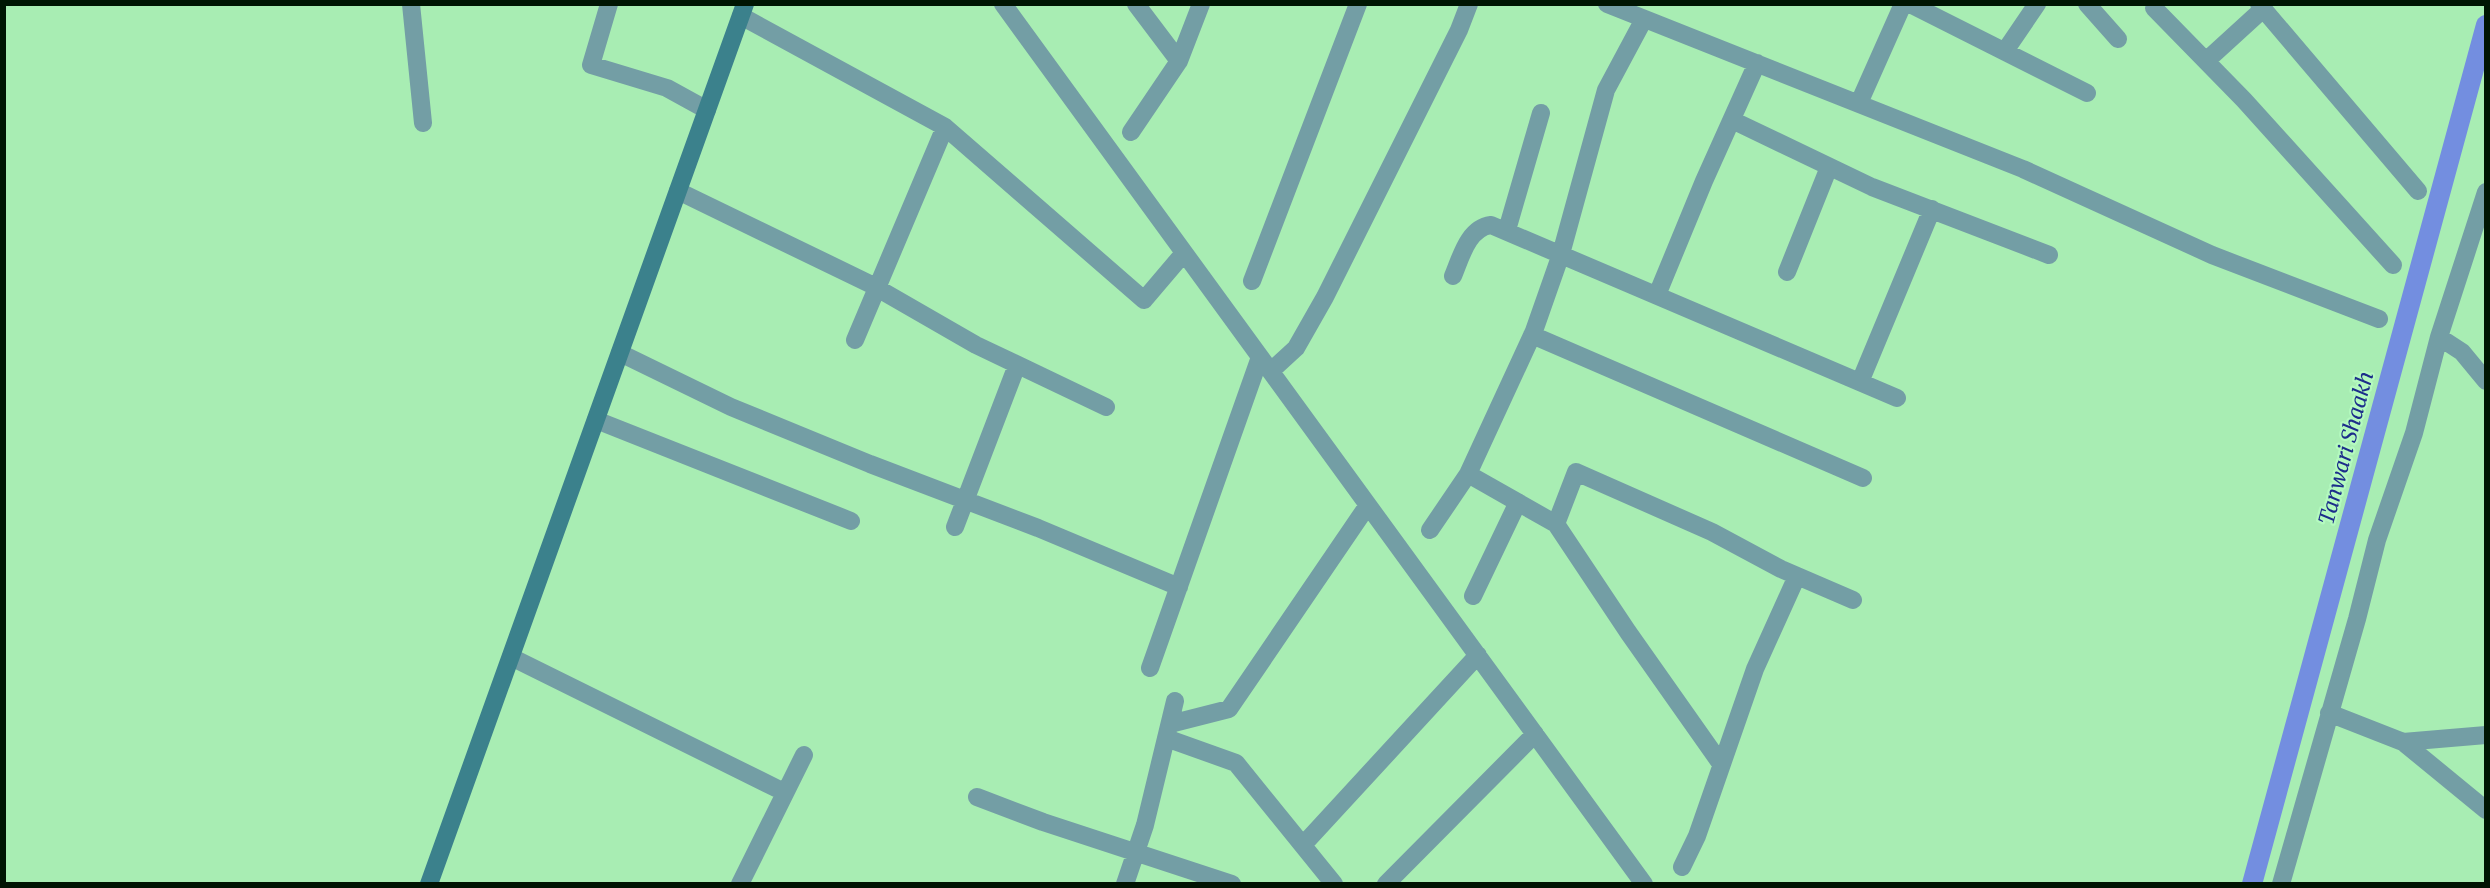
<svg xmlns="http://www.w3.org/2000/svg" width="2490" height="888" font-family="Merriweather,serif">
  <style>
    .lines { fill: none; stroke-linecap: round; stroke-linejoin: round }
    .canal { stroke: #738ee0; stroke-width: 20 }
    .street { stroke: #739ea5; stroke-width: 18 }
    .secondary { stroke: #3b818c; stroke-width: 18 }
    .labels { text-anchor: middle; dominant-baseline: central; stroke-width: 4.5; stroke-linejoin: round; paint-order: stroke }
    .water-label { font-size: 21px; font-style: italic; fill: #1c2d8a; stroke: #b4fabf }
  </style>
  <rect width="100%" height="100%" fill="#a8edb3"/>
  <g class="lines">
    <!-- canal -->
    <path class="canal" d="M2252 884 2486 25"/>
    <!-- street -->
    <path class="street" d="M411 4 423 123
      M609 4 591 65 667 88 707 110
      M1003 4 1644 884
      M1136 4 1179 61
      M1607 4 2023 169 2212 255 2379 319
      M1910 4 2087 93
      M2087 4 2118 39
      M2259 4 2418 191
      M2154 8 2244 100 2393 265
      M741 16 945 127 1144 300 1184 253
      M2005 51 2037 4
      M2206 61 2263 9
      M1859 103 1903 4
      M1732 120 1872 187 2049 255
      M1131 132 1179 61 1201 4
      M678 191 870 284 976 345 1106 407
      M1507 230 1541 113
      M1787 272 1829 167
      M1453 276C1461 257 1468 228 1491 225L1897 398
      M1252 281 1358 4
      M1657 295 1704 181 1757 63
      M1532 335 1863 478
      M2439 337 2462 352 2486 381
      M855 340 945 127
      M620 353 731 407 870 464 1038 528 1179 587
      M1271 371 1296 348 1325 297 1459 30 1469 4
      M1860 382 1932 209
      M596 420 851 521
      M1468 474 1556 524 1628 632 1721 764
      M1556 524 1576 472 1712 532 1781 569 1853 600
      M955 527 1017 365
      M1430 530 1468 474 1534 331 1561 254 1606 90 1644 19
      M1473 596 1518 502
      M511 657 784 792
      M1150 668 1260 357
      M2329 713 2403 742 2486 810
      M1170 724 1229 709 1368 505
      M1166 738 1236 763 1334 884
      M2403 742 2486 735
      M977 797 1043 822 1232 884
      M1303 845 1478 655
      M1682 867 1697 836 1755 669 1797 576
      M740 884 804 755
      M1125 884 1145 825 1175 701
      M1386 884 1535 734
      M2281 884 2357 619 2377 540 2414 433 2439 337 2486 192"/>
    <!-- secondary -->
    <path class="secondary" d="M429 884 745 4"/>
  </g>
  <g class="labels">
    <!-- water labels -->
    <g class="water-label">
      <text transform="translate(2346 448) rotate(-75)">Tanwari Shaakh</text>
    </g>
  </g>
  <!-- border -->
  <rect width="2490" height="888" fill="none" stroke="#001503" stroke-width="12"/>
</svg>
